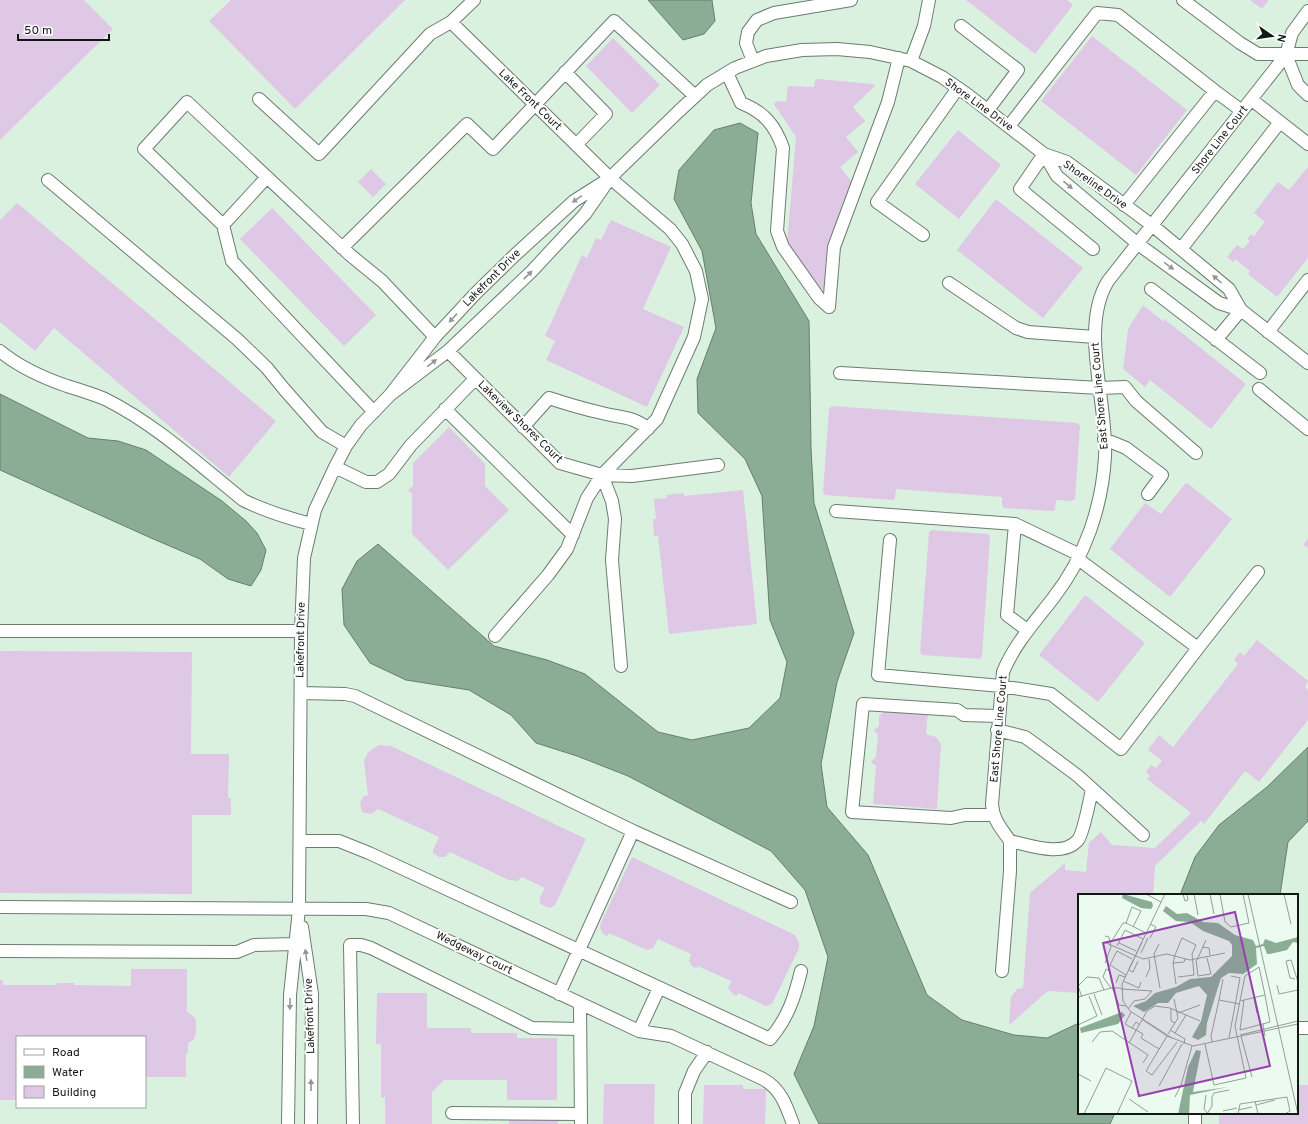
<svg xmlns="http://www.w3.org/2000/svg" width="1308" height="1124" font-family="Overpass,sans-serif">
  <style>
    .built { fill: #daf1e0; fill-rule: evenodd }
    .water { fill: #8bac95; stroke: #667f6e }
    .building { fill: #dfc7e6 }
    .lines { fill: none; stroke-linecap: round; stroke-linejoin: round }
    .minor-casing { stroke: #6d7b71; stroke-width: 14 }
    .minor { stroke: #fff; stroke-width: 12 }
    .oneway { fill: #949795 }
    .labels { text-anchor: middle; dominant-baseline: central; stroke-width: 4; stroke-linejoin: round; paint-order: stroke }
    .street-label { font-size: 11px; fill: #111713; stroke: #fff }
    .inset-road { fill: none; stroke: #94a097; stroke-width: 1 }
    .view { fill: #9641ae; fill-opacity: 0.15; stroke: #9641ae; stroke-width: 2 }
    .inset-edge { fill: none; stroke: #111713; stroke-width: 2 }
  </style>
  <rect width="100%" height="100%" fill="#ebfbef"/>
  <!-- built -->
  <path class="built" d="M0 0H1308V1124H0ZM1079 895H1297V1113H1079ZM17 1037H145V1107H17Z"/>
  <!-- water -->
  <path class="water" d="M648 0H712L715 21 704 34 683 40Z
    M740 123 758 133 751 203 756 234 809 321 811 448 814 503 854 633 837 682 821 764 827 807 868 855 927 995 962 1020 1014 1035 1047 1038 1079 1023V1113H1115L1110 1124H819L794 1074 814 1026 828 957 805 890 771 851 628 776 577 756 536 743 511 715 469 690 406 680 370 663 344 625 342 589 357 561 378 544 494 646 547 660 585 674 658 732 692 740 749 728 780 698 787 662 770 620 762 496 745 459 698 413 697 379 716 328 702 251 674 199 679 170 714 130Z
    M0 394 88 438 118 441 146 450 222 501 246 521 257 533 266 550 261 570 251 586 228 579 200 559 151 538 0 470Z
    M1308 747V821L1288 842 1280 895H1180L1195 857 1219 825 1267 787Z"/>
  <!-- building -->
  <path class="building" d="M0 0H84L113 29 0 140Z
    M231 0H405L295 109 209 21Z
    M966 0H1067L1073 5 1035 54Z
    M1250 0H1269L1262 9Z
    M1092 36 1187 110 1136 175 1041 101Z
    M613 38 660 85 632 113 586 66Z
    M818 79 872 84 875 86 853 107 865 121 846 137 858 152 840 167 852 182 827 245 824 288 820 291 787 244 796 137 774 104 776 101 786 102 788 86 814 87 815 80Z
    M958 130 1001 165 959 219 915 184Z
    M1308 167V258L1277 297 1248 274 1250 271 1235 259 1233 262 1227 257 1237 245 1243 249 1250 241 1247 239 1251 234 1254 236 1265 222 1254 213 1278 182 1289 190Z
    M371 169 386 184 373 197 358 182Z
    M996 199 1083 268 1043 318 957 250Z
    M17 203 276 421 229 477 54 328 35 351 0 322V220Z
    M272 208 376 315 344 346 240 239Z
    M611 220 671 247 643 309 684 327 647 407 546 360 555 341 545 336 582 255 587 258 596 238 601 240Z
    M1143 305 1164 322 1163 318 1246 384 1211 429 1150 380 1145 387 1123 369 1128 329Z
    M832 406 1077 423 1080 426 1075 499 1072 501 1056 500 1055 509 1053 511 1004 508 1002 505V497L896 489 895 498 893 500 825 495 823 492 829 409Z
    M449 427 485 464V486L509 510 448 570 412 534V494L408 490 413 486V463Z
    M1187 483 1232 519 1170 597 1110 549 1145 503 1161 514 1185 484Z
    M743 490 757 624 669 634 658 536H654L653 519H656L654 499 667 498 666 495 684 493V496Z
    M932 530 988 534 990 537 982 656 980 659 922 655 920 652 929 532Z
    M1308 539V548L1303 545Z
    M1085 595 1145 643 1098 702 1039 655Z
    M1257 640 1308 681 1305 687 1308 690V720L1259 782 1245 771 1204 824 1201 821 1155 866 1153 895H1079V993L1048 991 1009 1025 1011 997 1017 989 1023 988 1030 893 1065 863V870L1086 872 1089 843 1101 832 1112 845 1155 848 1191 813 1147 779 1150 776 1146 772 1151 765 1156 768 1162 761 1148 750 1159 735 1173 747 1238 664 1234 660 1240 652 1244 656Z
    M0 651 192 652 191 754H229L228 798H231V815H192V894L0 893Z
    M886 710 928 713 926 734 936 737 941 744 937 809 873 804 876 766 871 762 876 757 878 735 874 730 879 726V716Z
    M379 745 391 746 586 839 555 905 550 908 540 904V897L545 888 522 877 517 881 509 880 450 852 445 857H439L433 853V850L439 837 378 809 371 814 362 812 360 802 364 796 368 795 364 761 368 752Z
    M632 857 795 935 799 943V948L772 1004 766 1006 738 993 737 996 733 994 728 988 731 981 698 966 697 968 693 967 689 961 691 954 658 939 653 948 647 950 609 933 607 936 602 933 600 927 601 923Z
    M131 969H187V1012L192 1015 196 1020V1034L193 1040 188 1043V1053H186V1077H145V1037H17V1100H0V980H3V985H57V983H74V985L131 986Z
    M377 993H427V1028H471V1033H517V1038H557V1100H507V1080H444L432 1092V1124H385V1097L381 1098V1044H376Z
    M604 1084H655L654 1124H603Z
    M704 1085H743V1089H766L765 1124H703Z
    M1297 1085H1308V1124H1219V1113H1297Z
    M509 1120H558V1124H509Z"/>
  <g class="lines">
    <!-- minor casing -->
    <g class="minor-casing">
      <path id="minor" d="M1183 0 1240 43 1258 54H1308
        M1308 11 1292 33 1286 55 1298 85 1308 95
        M451 22 610 178 670 229 682 244 696 271 702 299 694 337 657 419 602 475 587 498 567 549 548 575 495 636
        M961 26 1018 70 988 110
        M753 61 746 43 748 32 757 20 774 13 851 0
        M911 61 924 26 929 0
        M565 72 606 114 576 145
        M727 73 741 103C764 112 775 125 783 148L777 231 783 247 819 298 829 307 834 247 888 102 899 58
        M1215 91 1242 111
        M259 99 319 154 430 34 451 22 474 0
        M1252 100 1308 144
        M1009 126 1097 13 1118 15 1215 91 1124 205
        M1044 154 1057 176 1138 244 1219 303 1241 310 1308 363
        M1044 154 1020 189 1093 249
        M48 180 237 339 267 368 284 389 322 432 346 446
        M223 225 267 177
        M923 235 877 202 958 88
        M342 248 467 124 493 149 614 21 695 96
        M1181 249 1280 122
        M949 283 1016 328 1028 332 1095 337
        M1151 289 1260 373
        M1268 332 1308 280
        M1216 340 1241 310
        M0 351C19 367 44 378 67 386 80 390 93 394 105 399 157 425 198 464 243 500 265 511 288 518 311 524
        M448 351 560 463 602 475 632 476 718 465
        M840 373 1100 388 1125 387 1136 401 1196 453
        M1259 389 1308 429
        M390 395 448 351 532 271 585 214 610 178 679 111 707 85 735 68 766 56 802 50 837 49 870 52 911 61 942 77 968 95 1044 154 1067 162 1153 226 1229 289 1241 310
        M445 409 573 535
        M374 412 232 261 223 225 144 149 187 102 349 254 382 281 435 337
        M523 427 549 398C567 404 584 409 602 413 620 418 634 416 648 429
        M1104 439 1126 448 1162 475 1148 494
        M335 467 366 482H377L389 474 411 445 475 379
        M602 475 612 501 615 519 612 560 621 666
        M836 511 1015 524 1080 555
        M1015 524 1007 615 1027 630
        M890 540 878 675 1001 686 1051 694 1121 749 1198 648 1078 559
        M0 631H301
        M1198 648 1258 572
        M301 693 345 694 355 696 633 831 559 994
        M997 730 1025 737 1039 747 1078 776 1143 835
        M993 815H965L951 818 852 812 863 704 957 710 964 715 998 716
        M633 831 791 902
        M300 841H339L369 853 770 1039C788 1018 795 996 801 971
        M1010 841C1001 828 993 820 992 804L1003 672C1015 643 1035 622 1054 597 1085 557 1102 507 1105 457 1108 402 1079 328 1108 281L1286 55
        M1010 841C1029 845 1063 858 1078 840 1083 834 1090 799 1092 789
        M0 907 366 909 389 913 639 1031 671 1036 763 1079C781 1089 786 1105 793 1124
        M302 927 312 994 311 1124
        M0 951 237 952 254 945 296 944
        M1002 971 1010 871V841
        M580 1003 581 1124
        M1297 1028H1308
        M639 1031 659 988
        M452 1113 581 1114
        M1195 1113V1124
        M288 1124 290 995 299 909 301 631 304 558 315 510 335 467 346 446 361 425 390 395 435 337 476 293 515 255 574 201 604 182
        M353 1124 350 945H361L371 948 532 1028 580 1029
        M685 1124V1093L694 1071 707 1052"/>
    </g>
    <!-- minor -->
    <use href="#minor" class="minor"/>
  </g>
  <!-- one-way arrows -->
  <defs><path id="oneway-solid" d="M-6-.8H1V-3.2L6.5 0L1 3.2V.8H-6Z"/></defs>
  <g class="oneway">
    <use href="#oneway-solid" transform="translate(1068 185) rotate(40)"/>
    <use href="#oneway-solid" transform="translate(577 199) rotate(145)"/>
    <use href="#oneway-solid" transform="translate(1169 266) rotate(36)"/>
    <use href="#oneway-solid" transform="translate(528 275) rotate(-44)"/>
    <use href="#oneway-solid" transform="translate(1217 279) rotate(-138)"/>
    <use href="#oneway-solid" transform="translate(453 318) rotate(133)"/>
    <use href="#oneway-solid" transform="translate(432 363) rotate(-37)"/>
    <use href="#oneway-solid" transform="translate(306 955) rotate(-98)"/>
    <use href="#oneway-solid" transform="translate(290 1004) rotate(91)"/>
    <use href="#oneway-solid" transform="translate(311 1085) rotate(-90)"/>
  </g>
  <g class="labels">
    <!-- street labels -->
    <g class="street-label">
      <text transform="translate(530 100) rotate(44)">Lake Front Court</text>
      <text transform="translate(979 105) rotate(36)">Shore Line Drive</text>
      <text transform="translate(1220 140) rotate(-52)">Shore Line Court</text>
      <text transform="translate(1095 185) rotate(35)">Shoreline Drive</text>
      <text transform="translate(492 278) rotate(-45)">Lakefront Drive</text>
      <text transform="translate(1100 396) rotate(-95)">East Shore Line Court</text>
      <text transform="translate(520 422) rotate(44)">Lakeview Shores Court</text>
      <text transform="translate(301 640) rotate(-89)">Lakefront Drive</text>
      <text transform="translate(999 729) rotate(-85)">East Shore Line Court</text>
      <text transform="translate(474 953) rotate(26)">Wedgeway Court</text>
      <text transform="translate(310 1016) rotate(-92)">Lakefront Drive</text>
    </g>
  </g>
  <!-- overview -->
  <g transform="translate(1078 894)">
    <rect width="220" height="220" fill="#ebfbef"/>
    <path d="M45 0 74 8 75 12 73 15 63 14 44 4ZM88 12 99 20 109 19 125 28 140 29 157 41 175 46 178 52 185 50 187 45 198 49 220 43V49L215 48 209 56 192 60H189L186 52 178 54 179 70 165 80 151 79 143 84 129 129 128 141 120 146 114 143 123 127 129 101 121 92 98 99 90 109H80L66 118 55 112 68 107 77 99 98 93 112 85 133 83 154 62V51L151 47 125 37 112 28 98 27 85 17ZM44 118 47 121 40 130 3 139 2 134ZM118 156 123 157 115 198 150 193 112 201 111 220H100L110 173Z" fill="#8bac95"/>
    <path class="inset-road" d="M68 0 83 8M105 0 107 7 110 6 109 0M116 0 120 21M132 0 136 20M142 0 147 28 153 33 171 29 165 0M170 0 220 220M206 0 213 30M48 29 68 39M72 30 78 33 72 44M26 48 65 65 89 60 112 66 147 59M64 48 44 90 45 107 52 117 94 144M41 49 58 57M32 50 45 29H48L54 13 63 17 55 33M81 50 76 60 82 94M39 52 47 36 65 45M124 53 131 54 132 61M63 59 70 44M97 61 104 44 118 51 114 60 116 81 100 83M97 61 95 69 98 90M118 66 120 82 133 80 129 64M119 66 128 46M27 69 33 53 31 43 27 42M95 69 106 68 107 65M51 75 87 0M51 76 55 78 60 67M32 77 28 75 25 83 33 94M48 81 32 71 39 57 54 65M68 83 72 74 71 65M217 85 212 84 208 67 213 66 220 88M45 87 61 94 63 88M38 89 41 81 47 83M199 91 201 100 220 96M34 93 41 111 48 112M43 95 74 97 67 105 56 107 50 115M16 100 24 121M0 103 33 94H43M4 103 0 92 9 83 21 84 26 96M176 104 179 119M141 106 145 85M163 107 166 106 187 101 192 128 162 136 166 106M93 115V127L97 129M53 118 47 130 65 140 63 144 81 155M100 119 122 111M65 126 89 142 115 152 220 130M185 130 187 142M0 131 19 122 11 102M54 134 58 128 62 131M92 136 107 145 106 150M97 139 108 121M90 140 100 124 96 105M162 141 220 127M89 142 68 177 74 181 99 148M163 142 174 183M151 144 162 84 153 82M14 148 22 138 34 137 70 161 65 169M134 148 133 142 141 106 162 110M51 149 69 117 77 112 92 114 122 127M127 150 136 191 168 184 157 132 167 82 181 73 187 101M0 180 13 187M81 192 104 150M128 201 126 215 130 220M97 203 103 191 114 152M51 205 70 218M177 207 180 220M178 211 197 206M160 216 174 213M145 217 159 214M6 220 28 174 54 187 39 220M129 220 134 212V203L136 199 151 196M160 220 162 210 209 203 212 217 207 220"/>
    <path class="view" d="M157 18 192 172 61 202 25 49Z"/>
    <rect width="220" height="220" class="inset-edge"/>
  </g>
  <!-- legend -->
  <rect x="16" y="1036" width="130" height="72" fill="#ffffff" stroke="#a0a2a1"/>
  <rect x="24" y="1049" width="20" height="6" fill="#ffffff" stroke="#a0a2a1"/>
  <text x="52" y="1056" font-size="12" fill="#111713">Road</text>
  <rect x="24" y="1066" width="20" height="12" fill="#8bac95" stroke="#a0a2a1"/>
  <text x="52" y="1076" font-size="12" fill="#111713">Water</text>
  <rect x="24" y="1086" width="20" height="12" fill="#dfc7e6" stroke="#a0a2a1"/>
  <text x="52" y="1096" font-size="12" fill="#111713">Building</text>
  <!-- north arrow -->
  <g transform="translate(1272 36) rotate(103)" stroke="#ffffff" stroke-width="3" paint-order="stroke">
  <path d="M0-3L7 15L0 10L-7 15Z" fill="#111713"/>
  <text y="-6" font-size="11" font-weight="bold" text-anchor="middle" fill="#111713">N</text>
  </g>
  <!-- scale -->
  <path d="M18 34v6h91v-6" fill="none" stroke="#111713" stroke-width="2"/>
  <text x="24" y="34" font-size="12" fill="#111713" stroke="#ffffff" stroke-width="3" paint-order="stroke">50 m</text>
</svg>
